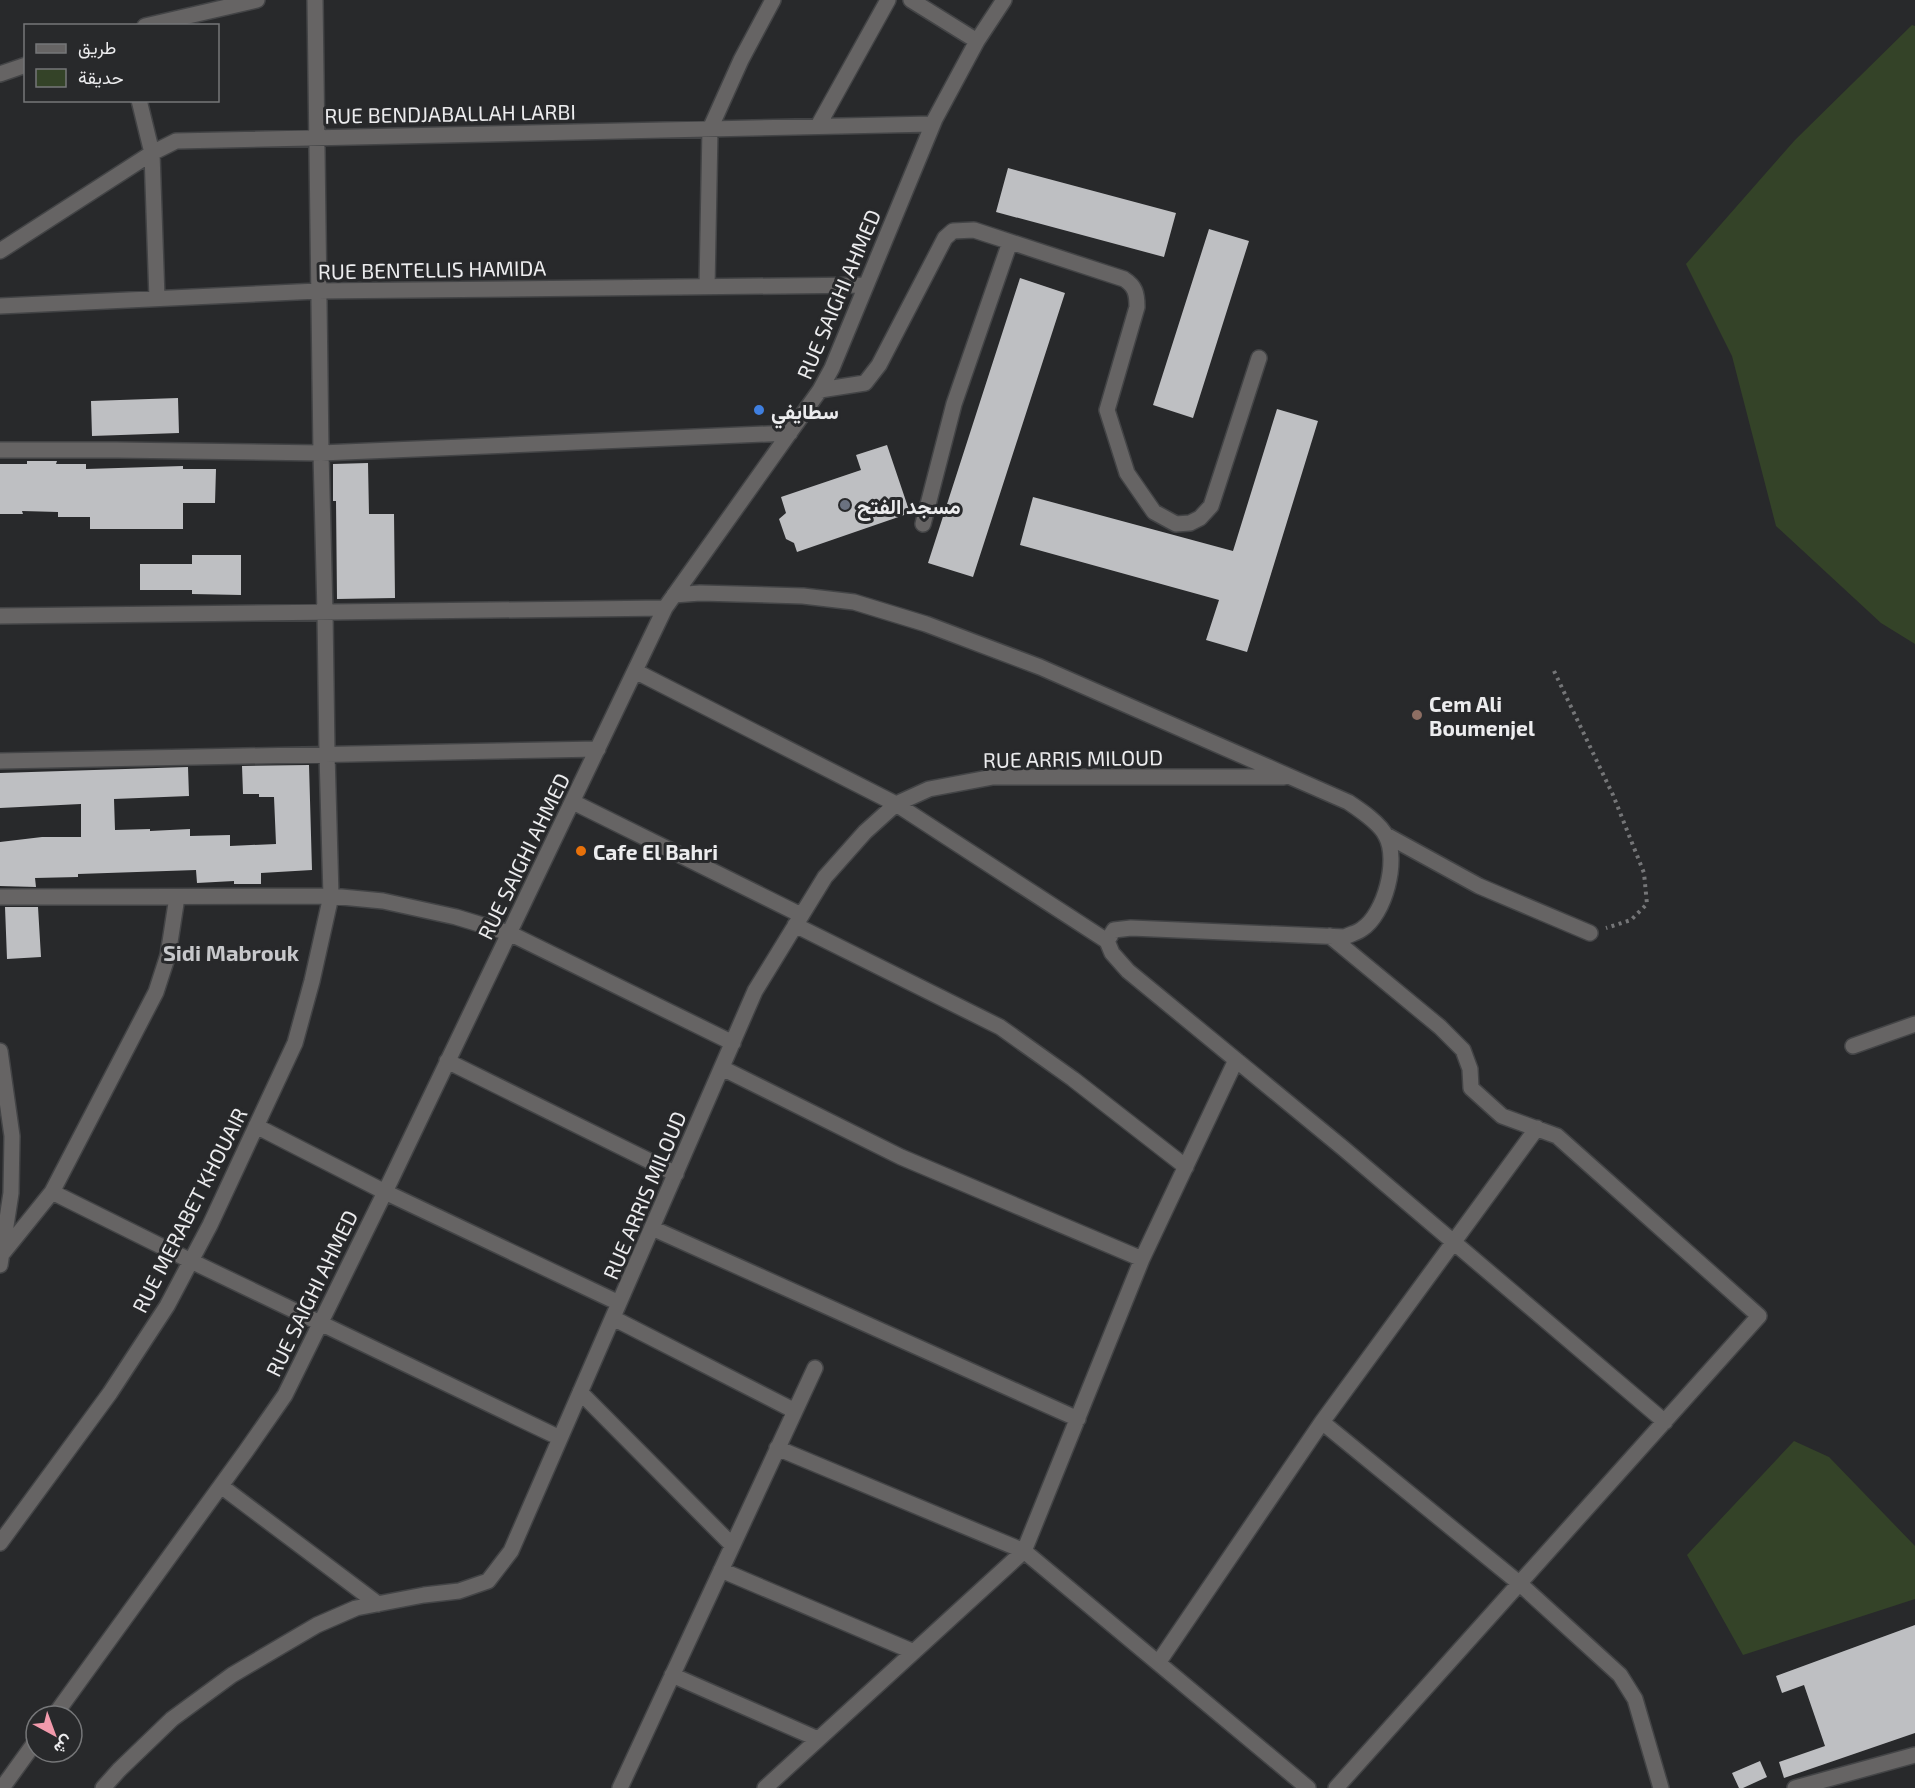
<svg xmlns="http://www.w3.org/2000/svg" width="1915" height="1788" font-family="'Exo 2',Vazirmatn,sans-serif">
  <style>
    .green { fill: #344328 }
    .building { fill: #bebfc2 }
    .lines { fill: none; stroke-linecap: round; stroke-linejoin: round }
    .minor-casing { stroke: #434446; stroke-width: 18 }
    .path { stroke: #757678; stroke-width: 4; stroke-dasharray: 3 4.5; stroke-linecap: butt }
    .minor { stroke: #666464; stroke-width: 15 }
    .shop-dot { fill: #3f7fe0; stroke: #28292b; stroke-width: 2 }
    .worship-dot { fill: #6b7280; stroke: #28292b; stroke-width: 2 }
    .education-dot { fill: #8d6e63; stroke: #28292b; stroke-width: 2 }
    .food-dot { fill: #e8710a; stroke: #28292b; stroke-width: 2 }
    .labels { text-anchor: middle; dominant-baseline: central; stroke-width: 6; stroke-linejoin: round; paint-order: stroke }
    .street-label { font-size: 21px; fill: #ececee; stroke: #28292b }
    .poi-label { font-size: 21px; font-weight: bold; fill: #ececee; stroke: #28292b; text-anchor: start }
    .neighbourhood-label { font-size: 22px; font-weight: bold; fill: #c7c8cb; stroke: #28292b }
  </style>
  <rect width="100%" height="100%" fill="#28292b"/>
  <!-- green -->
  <path class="green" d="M1912 25 1915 26V644L1881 623 1776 526 1732 356 1686 264 1795 140Z
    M1794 1441 1829 1457 1915 1546V1599L1743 1655 1687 1555Z"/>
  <!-- building -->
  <path class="building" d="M1008 168 1176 213 1164 257 996 212Z
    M1209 229 1249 241 1193 418 1153 405Z
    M1020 278 1065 293 973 577 928 563Z
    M178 398 179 433 92 436 91 401Z
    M1277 409 1318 421 1247 652 1206 640 1219 600 1020 545 1033 497 1233 551Z
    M887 445 910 513 797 552 794 543 786 539 779 519 786 513 781 497 861 470 856 455Z
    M27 461H57L56 464H86V469L183 466V469H216L215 503H183V529H90V517H58V512L22 511 23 514H0V464H27Z
    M368 463 369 514H394L395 598 337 599 336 501H333V464Z
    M192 555H241V595L192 594V590H140V564H192Z
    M309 765 312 870 261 873V884H234V881L197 883 196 870 78 874V877L35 878 36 887 0 886V842L42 837H81V804L0 808V773L188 767 189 796 114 799 115 830 150 829V831L190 829V836L230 835V846L276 844 274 797H259V794H243L242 766Z
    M5 907H38L41 957 7 959Z
    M1915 1625V1733L1784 1778 1779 1762 1825 1746 1804 1685 1782 1693 1776 1676Z
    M1760 1761 1767 1777 1743 1788H1739L1732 1773Z"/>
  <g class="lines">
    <!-- minor casing -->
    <g class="minor-casing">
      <path id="minor" d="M911 0 977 41
        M145 26 257 0
        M0 74 26 65
        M139 100 152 153 157 299
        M818 126 888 0
        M0 251 152 153 176 141 932 124
        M707 287 710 129 741 60 773 0
        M0 306 318 291 865 285
        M820 390 865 383 879 365 945 238 953 231 974 230 1124 279C1135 286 1137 293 1137 307L1107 410 1127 473 1154 512 1176 524 1190 523 1200 518 1211 506 1259 358
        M0 450H117L321 453 790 433
        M923 524 954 404 1010 242
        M674 595 700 593 803 596 854 602 926 624 1040 667 1348 802C1360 810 1380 823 1386 836 1399 860 1385 914 1362 929 1357 933 1350 934 1345 937L1131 928 1114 930 1107 941 1112 953 1128 971 1343 1148 1665 1422
        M0 616 665 608
        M635 671 896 804 1107 941
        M0 761 598 749
        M573 802 801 915
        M1386 835 1479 886 1590 933
        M0 897 331 896 383 901 456 917 509 933 733 1043
        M795 925 1000 1027 1073 1079 1186 1167
        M1330 936 1440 1027 1463 1050 1470 1069 1471 1088 1502 1116 1557 1136 1759 1316 1336 1788
        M1853 1046 1915 1024
        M0 1051 12 1136 11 1193 0 1265
        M447 1061 676 1174
        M722 1068 901 1157 1142 1259
        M256 1126 385 1192 619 1303
        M52 1192 191 1261 560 1438
        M652 1228 1078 1419
        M2 1254 52 1192 156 992 168 955 177 897
        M613 1318 795 1411
        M580 1392 732 1545
        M1322 1422 1519 1583 1620 1675 1635 1699 1661 1788
        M777 1448 1024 1551 1308 1788
        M221 1486 378 1604
        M0 1543 110 1393 167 1306 210 1225 295 1043 312 981 331 896 327 754 325 613 321 453 315 0
        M721 1570 914 1652
        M1158 1663 1322 1422 1537 1128
        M672 1675 818 1739
        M54 1716 246 1451 285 1395 385 1192 665 608 820 390 832 368 935 119 977 41 1004 0
        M2 1788 36 1741
        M103 1788 119 1770 172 1719 232 1675 317 1625 356 1608 424 1595 459 1591 488 1581 511 1551 755 991 825 877 865 832 896 804 929 789 993 777H1284
        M620 1788 815 1368
        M765 1788 1024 1551 1142 1259 1236 1060
        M1795 1788 1915 1755"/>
    </g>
    <!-- path -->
    <path class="path" d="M1554 671 1613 795 1644 873 1647 904 1631 920 1606 928"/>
    <!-- minor -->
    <use href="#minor" class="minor"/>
  </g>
  <!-- markers -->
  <circle class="shop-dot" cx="759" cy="410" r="6"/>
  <circle class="worship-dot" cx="845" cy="505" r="6"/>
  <circle class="education-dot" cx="1417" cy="715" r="6"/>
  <circle class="food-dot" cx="581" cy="851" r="6"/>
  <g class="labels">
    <!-- street labels -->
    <g class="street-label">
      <text transform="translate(450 113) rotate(-1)">RUE BENDJABALLAH LARBI</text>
      <text transform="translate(432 269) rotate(-1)">RUE BENTELLIS HAMIDA</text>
      <text transform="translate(838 294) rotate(-67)">RUE SAIGHI AHMED</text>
      <text transform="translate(1073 758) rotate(-1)">RUE ARRIS MILOUD</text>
      <text transform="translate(523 856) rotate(-64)">RUE SAIGHI AHMED</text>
      <text transform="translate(644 1195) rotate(-67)">RUE ARRIS MILOUD</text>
      <text transform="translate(189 1210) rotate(-63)">RUE MERABET KHOUAIR</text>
      <text transform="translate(311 1293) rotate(-64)">RUE SAIGHI AHMED</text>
    </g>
    <!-- poi labels -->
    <g class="poi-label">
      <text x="771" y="410">سطايفي</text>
      <text x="857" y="505">مسجد الفتح</text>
      <text x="1429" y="703">Cem Ali<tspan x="1429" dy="24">Boumenjel</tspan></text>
      <text x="593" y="851">Cafe El Bahri</text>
    </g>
    <!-- neighbourhood labels -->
    <g class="neighbourhood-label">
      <text x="231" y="952">Sidi Mabrouk</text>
    </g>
  </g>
  <!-- legend -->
  <rect x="24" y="24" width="195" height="78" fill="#28292b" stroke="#767779" stroke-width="1.5"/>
  <rect x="36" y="44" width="30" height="9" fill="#666464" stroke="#767779" stroke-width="1.5"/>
  <text x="78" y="54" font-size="18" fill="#ececee">طريق</text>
  <rect x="36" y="69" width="30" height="18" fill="#344328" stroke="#767779" stroke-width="1.5"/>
  <text x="78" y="84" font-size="18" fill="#ececee">حديقة</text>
  <!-- north arrow -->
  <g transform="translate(54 1734) rotate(139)"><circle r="28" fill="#28292b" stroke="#767779" stroke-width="1.5"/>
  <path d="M0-4.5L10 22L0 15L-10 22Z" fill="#f29aac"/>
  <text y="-9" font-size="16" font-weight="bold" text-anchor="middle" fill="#ececee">ش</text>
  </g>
</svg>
